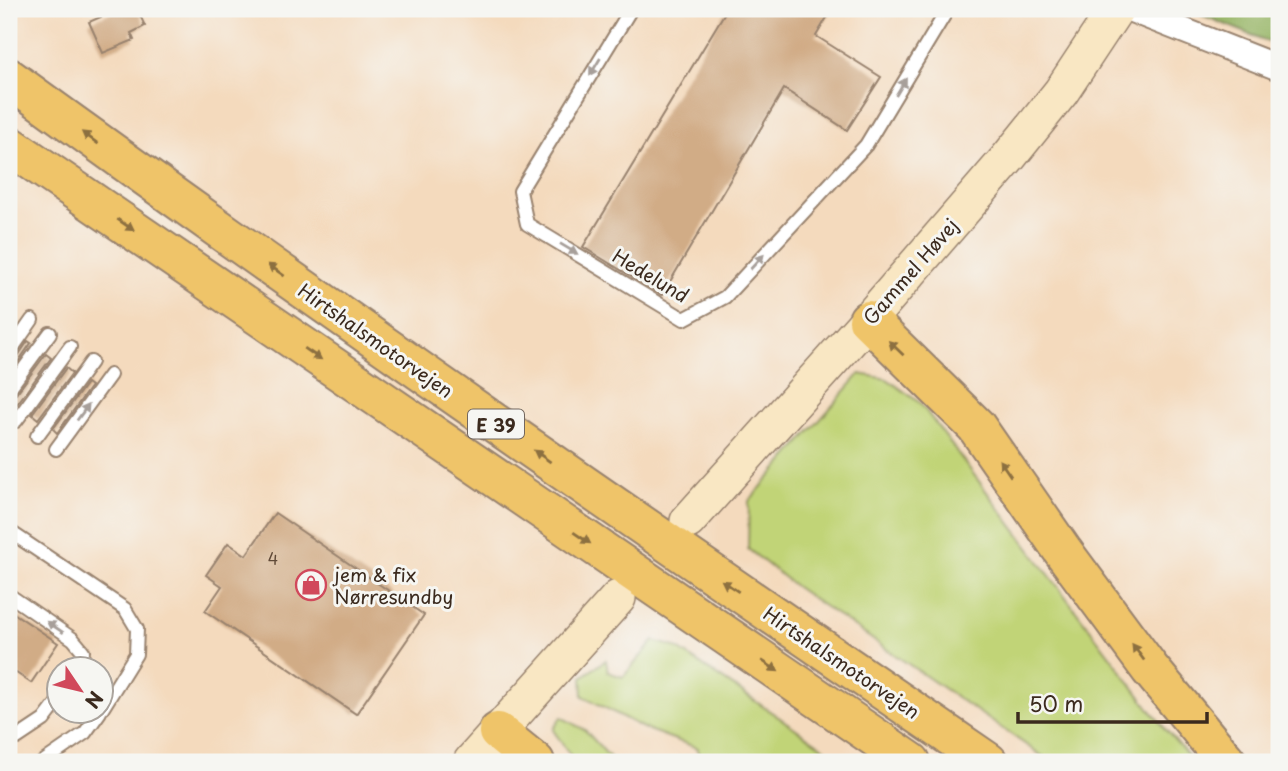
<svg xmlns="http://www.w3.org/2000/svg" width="1288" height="771" font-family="'Playpen Sans',sans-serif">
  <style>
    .green { fill: #c1d477; stroke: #7e7f4a; stroke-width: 2 }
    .forest { fill: #98b668; stroke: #6a7043; stroke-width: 2 }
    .building { fill: #d1ac86 }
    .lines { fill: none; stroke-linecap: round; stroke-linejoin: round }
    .lane-casing { stroke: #98826e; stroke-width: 16 }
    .street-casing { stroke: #98826e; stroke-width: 28 }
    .secondary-casing { stroke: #98826e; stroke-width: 38 }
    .highway-casing { stroke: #98826e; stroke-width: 42 }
    .lane { stroke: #fff; stroke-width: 12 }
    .street { stroke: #fff; stroke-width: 24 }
    .secondary { stroke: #f9e7c3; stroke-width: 35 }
    .highway { stroke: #efc469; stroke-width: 38 }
    .oneway { fill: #a79f9a }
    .oneway2 { fill: #8c6f40 }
    .labels { text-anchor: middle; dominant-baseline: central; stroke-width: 6; stroke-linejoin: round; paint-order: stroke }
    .number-label { font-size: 16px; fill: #604a38 }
    .shield { fill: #f6f6f2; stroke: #73675e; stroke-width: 2 }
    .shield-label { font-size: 18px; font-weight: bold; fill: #3b2a1e }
    .street-label { font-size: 19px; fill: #3b2a1e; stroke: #f6f6f2 }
    .poi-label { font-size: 19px; fill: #3b2a1e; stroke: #f6f6f2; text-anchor: start }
  </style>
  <rect width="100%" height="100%" fill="#f6f6f2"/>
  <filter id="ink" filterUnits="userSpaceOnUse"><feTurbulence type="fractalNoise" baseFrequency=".0143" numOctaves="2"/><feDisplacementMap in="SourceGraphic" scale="14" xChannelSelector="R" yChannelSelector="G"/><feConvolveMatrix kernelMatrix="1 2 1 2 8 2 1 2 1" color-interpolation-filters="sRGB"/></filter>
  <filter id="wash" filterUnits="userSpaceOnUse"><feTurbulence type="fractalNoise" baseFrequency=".00686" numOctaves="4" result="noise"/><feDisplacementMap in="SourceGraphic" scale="28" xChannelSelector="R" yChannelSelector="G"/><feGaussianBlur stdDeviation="1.57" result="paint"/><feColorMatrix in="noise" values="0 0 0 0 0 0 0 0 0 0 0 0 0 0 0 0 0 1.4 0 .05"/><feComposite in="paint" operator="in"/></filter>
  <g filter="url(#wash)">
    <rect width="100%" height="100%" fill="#f4dabd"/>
    <!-- green -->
    <path class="green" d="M860 374 887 379 920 403 1165 729 1194 762H1051L796 587 748 549 749 501Z
      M654 641 675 647 845 762H698V748L643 728 583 696 582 677 606 660 608 672 623 677Z
      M561 717 585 730 614 762H575L553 730Z"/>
    <!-- forest -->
    <path class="forest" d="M1190 9H1279V46L1189 10Z"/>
    <g id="blocks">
      <!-- building -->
      <path class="building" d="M119 9H137L145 26 131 33 134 40 103 53 89 22Z
        M727 9H832L816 36 881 77 847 130 784 89 662 295 583 247Z
        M28 341 31 343 9 375V362L16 359Z
        M46 354 51 358 17 404 9 398 16 394Z
        M66 368 72 373 38 419 32 414Z
        M87 383 91 386 57 433 53 429Z
        M275 513 424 615 356 714 205 611 222 586 206 575 228 543 246 555Z
        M9 610 58 643 31 683 9 668Z"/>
    </g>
  </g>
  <g filter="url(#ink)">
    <use href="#blocks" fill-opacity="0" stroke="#98826e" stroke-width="2"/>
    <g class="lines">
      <!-- lane casing -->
      <g class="lane-casing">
        <path id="lane" d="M631 9 520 191 527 224 684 319 725 297 866 145 948 9
          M9 353 32 320
          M9 389 50 333
          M16 421 70 347
          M37 436 91 362
          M56 449 110 375
          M9 531 125 609 137 629 136 654 102 709
          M9 595 73 639 83 651 80 670
          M17 738 44 720 60 699
          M43 762 85 733 100 712"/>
      </g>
      <!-- street casing -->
      <g class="street-casing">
        <path id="street" d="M1129 9 1279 68"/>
      </g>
      <!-- secondary casing -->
      <g class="secondary-casing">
        <path id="secondary" d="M688 521 868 320 1008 158 1061 92 1116 9
          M471 762 618 598"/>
      </g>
      <!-- highway casing -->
      <g class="highway-casing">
        <path id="highway" d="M9 78C331 312 659 538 988 762
          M9 145 911 762
          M868 320 976 426 1062 550 1150 669 1227 762
          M498 732 535 762"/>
      </g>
      <!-- lane -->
      <use href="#lane" class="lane"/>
      <!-- street -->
      <use href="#street" class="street"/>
      <!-- secondary -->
      <use href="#secondary" class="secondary"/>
      <!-- highway -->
      <use href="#highway" class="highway"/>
    </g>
    <!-- one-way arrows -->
    <defs><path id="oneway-solid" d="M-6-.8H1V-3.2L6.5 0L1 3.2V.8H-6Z" transform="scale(1.75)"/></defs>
    <g class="oneway">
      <use href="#oneway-solid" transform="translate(595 67) rotate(121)"/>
      <use href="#oneway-solid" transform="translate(901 87) rotate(-59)"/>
      <use href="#oneway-solid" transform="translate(569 249) rotate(31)"/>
      <use href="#oneway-solid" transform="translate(757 262) rotate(-47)"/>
      <use href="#oneway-solid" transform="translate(83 412) rotate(-54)"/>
      <use href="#oneway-solid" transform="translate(55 627) rotate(-146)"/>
    </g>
    <g class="oneway2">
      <use href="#oneway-solid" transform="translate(90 138) rotate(-144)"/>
      <use href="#oneway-solid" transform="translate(126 225) rotate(34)"/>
      <use href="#oneway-solid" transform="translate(276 270) rotate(-145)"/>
      <use href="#oneway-solid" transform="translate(896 348) rotate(-136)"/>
      <use href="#oneway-solid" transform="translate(313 354) rotate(34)"/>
      <use href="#oneway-solid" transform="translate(542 456) rotate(-145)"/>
      <use href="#oneway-solid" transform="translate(1005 468) rotate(-125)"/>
      <use href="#oneway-solid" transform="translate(582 538) rotate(34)"/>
      <use href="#oneway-solid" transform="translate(730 586) rotate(-146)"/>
      <use href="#oneway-solid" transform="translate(1138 652) rotate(-126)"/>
      <use href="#oneway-solid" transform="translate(770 666) rotate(34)"/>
    </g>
  </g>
  <!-- icons -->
  <defs>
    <g id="shop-ring" transform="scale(1.575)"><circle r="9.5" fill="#f6f6f2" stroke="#d1495b" stroke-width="1.5"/><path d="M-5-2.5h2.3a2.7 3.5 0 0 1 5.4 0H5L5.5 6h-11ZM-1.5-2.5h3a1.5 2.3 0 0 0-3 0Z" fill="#d1495b"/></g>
  </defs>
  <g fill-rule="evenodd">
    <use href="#shop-ring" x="311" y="585"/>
  </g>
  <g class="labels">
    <!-- number labels -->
    <g class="number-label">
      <text x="273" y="558">4</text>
    </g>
    <!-- shield labels -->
    <rect class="shield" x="468" y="409.5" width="56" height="29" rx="5"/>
    <g class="shield-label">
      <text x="496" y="424">E 39</text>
    </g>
    <!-- street labels -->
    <g class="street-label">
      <text transform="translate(910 271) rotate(-49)">Gammel Høvej</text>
      <text transform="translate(651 275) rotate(31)">Hedelund</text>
      <text transform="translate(376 340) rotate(35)">Hirtshalsmotorvejen</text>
      <text transform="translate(842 662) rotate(34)">Hirtshalsmotorvejen</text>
    </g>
    <!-- poi labels -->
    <g class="poi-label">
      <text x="334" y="574">jem &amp; fix<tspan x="334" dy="22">Nørresundby</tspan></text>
    </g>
  </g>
  <!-- margin -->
  <rect width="1288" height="771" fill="none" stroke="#f6f6f2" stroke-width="35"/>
  <!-- north arrow -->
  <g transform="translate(80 690) rotate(125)"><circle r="33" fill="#f6f6f2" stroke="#aba49d" stroke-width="2"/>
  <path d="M0-5L12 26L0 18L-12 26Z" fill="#d1495b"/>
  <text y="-10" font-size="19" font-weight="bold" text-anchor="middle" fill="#3b2a1e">N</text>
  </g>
  <!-- scale -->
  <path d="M1018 712v10h189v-10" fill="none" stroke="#3b2a1e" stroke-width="3.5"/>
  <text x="1029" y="712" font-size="21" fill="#3b2a1e" stroke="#f6f6f2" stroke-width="5" paint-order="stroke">50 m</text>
</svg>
